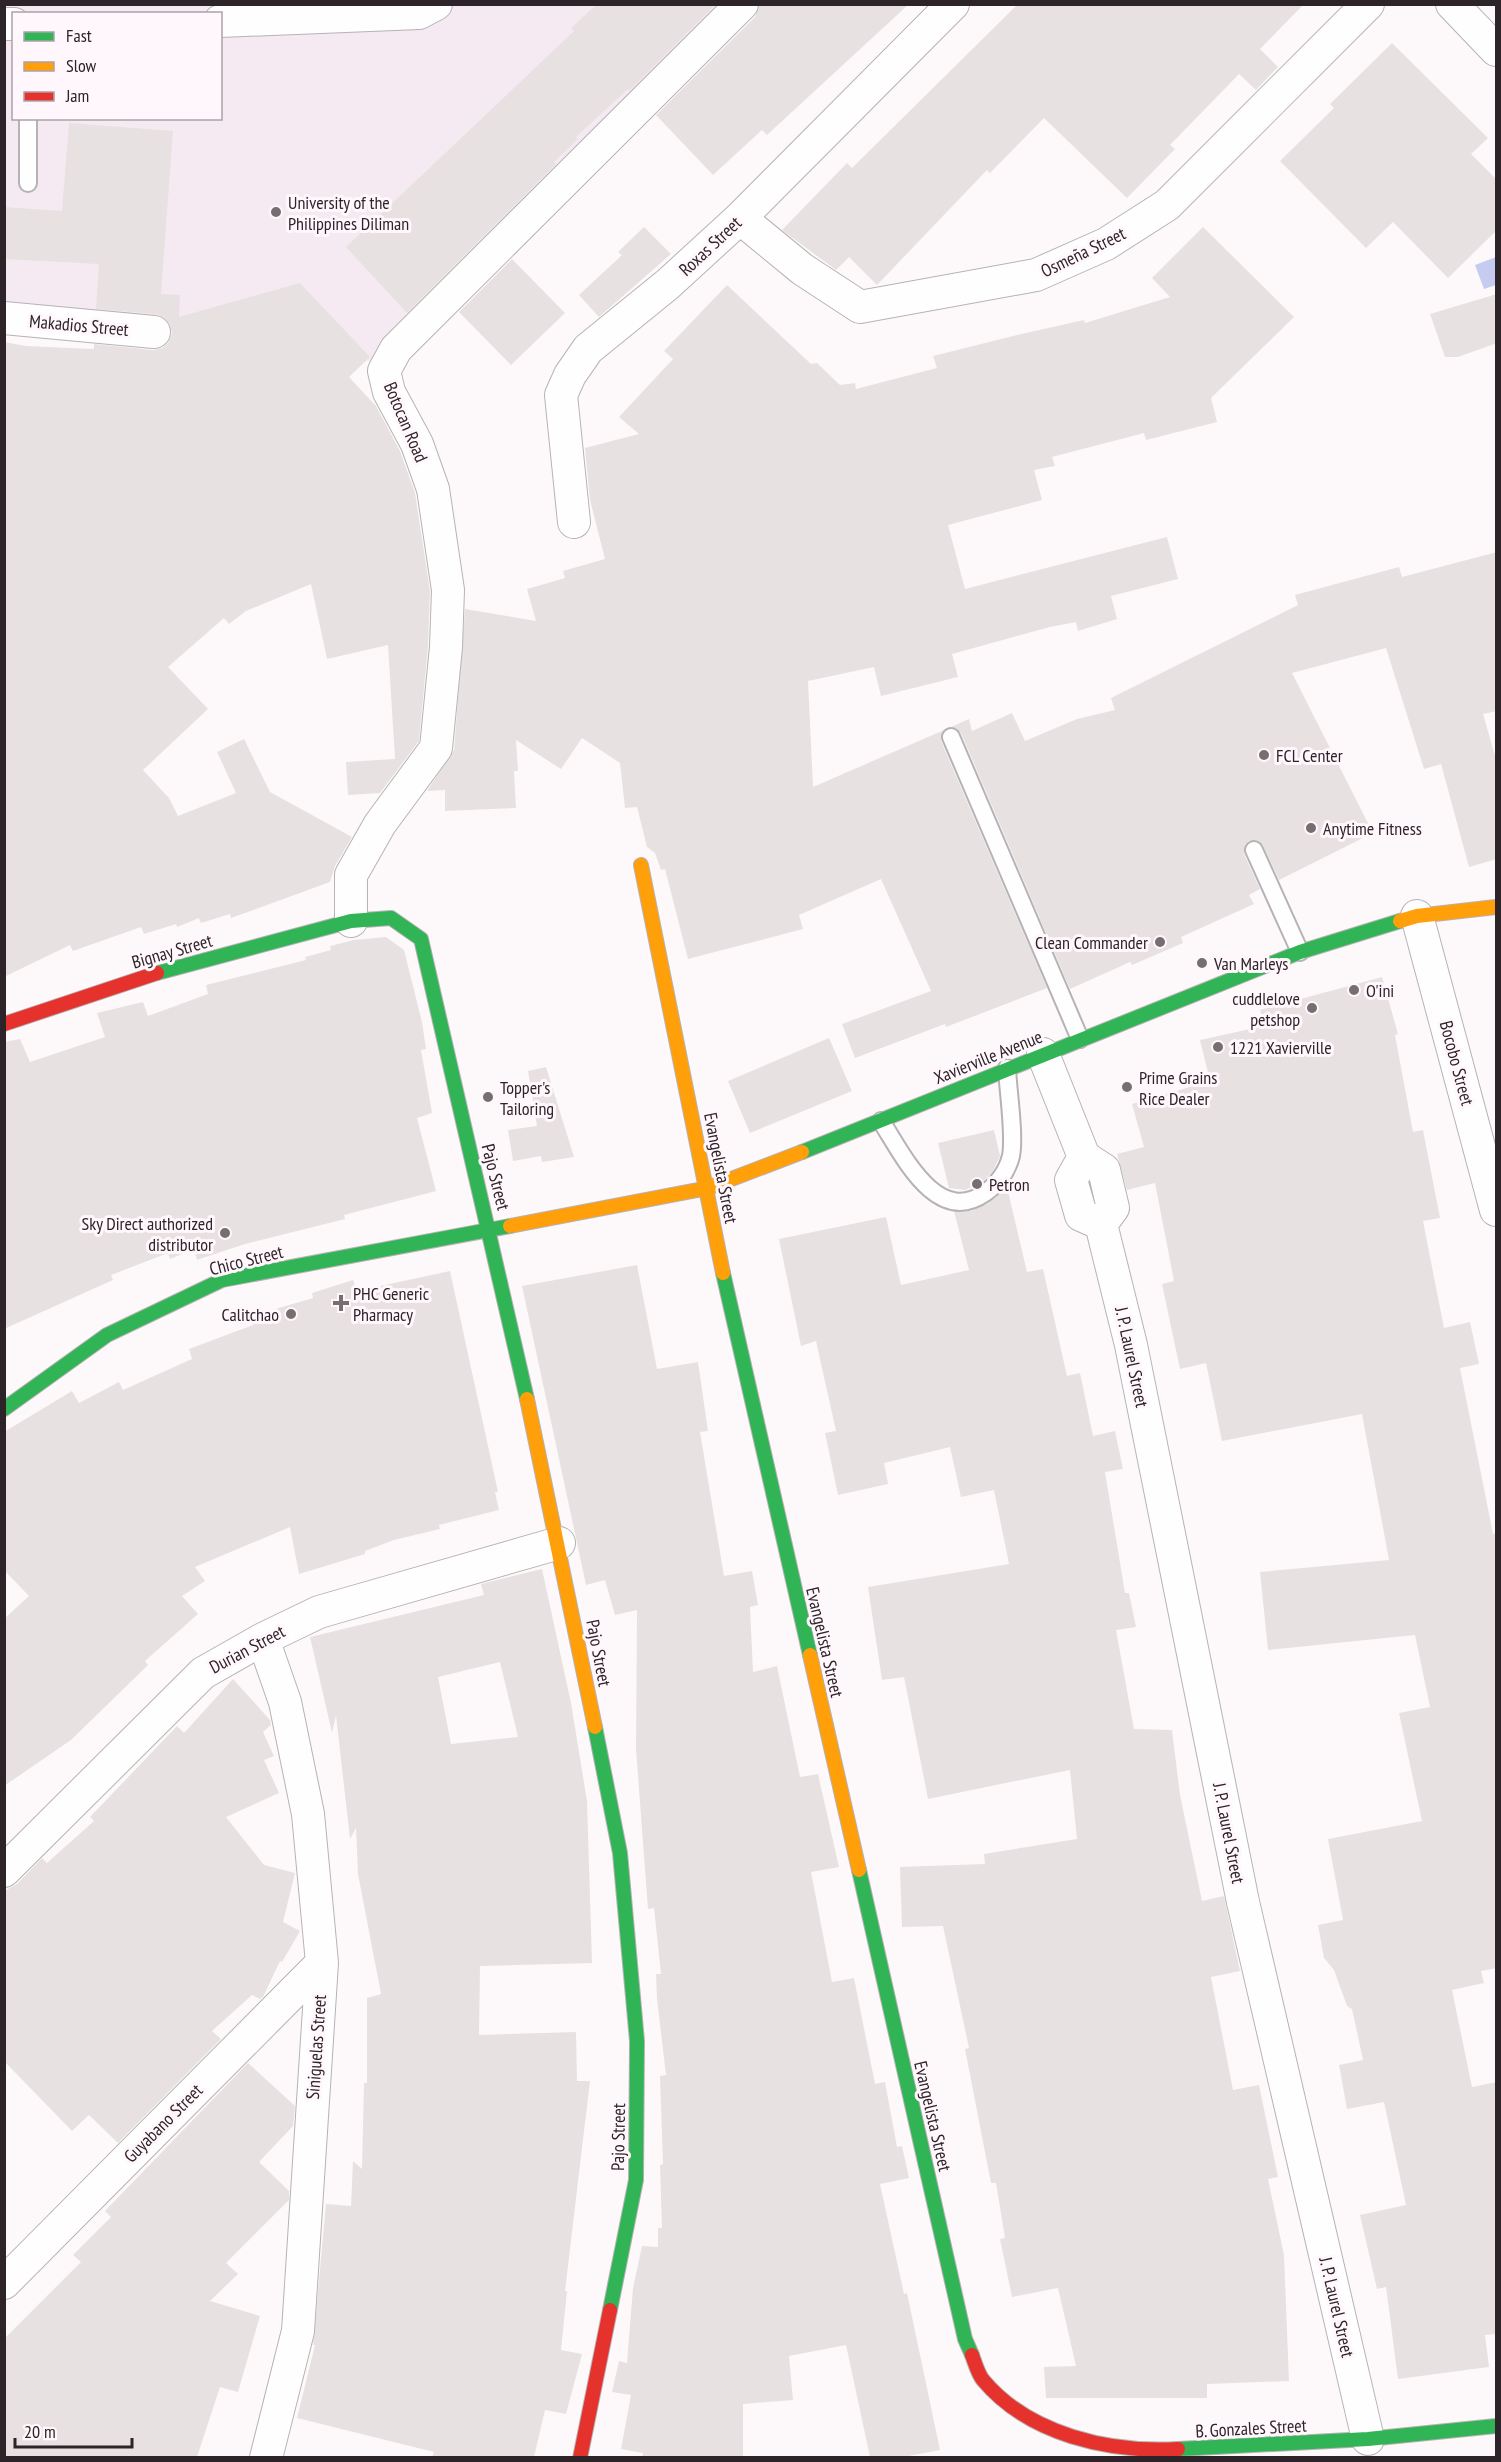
<svg xmlns="http://www.w3.org/2000/svg" width="1501" height="2462" font-family="'PT Sans Narrow',sans-serif">
  <style>
    .built { fill: #f5eaf1; fill-rule: evenodd }
    .water { fill: #c6cbf0 }
    .building { fill: #e7e1e2; fill-rule: evenodd }
    .lines { fill: none; stroke-linecap: round; stroke-linejoin: round }
    .lane-casing { stroke: #b7b2b5; stroke-width: 20 }
    .street-casing { stroke: #b7b2b5; stroke-width: 34 }
    .fast-casing { stroke: #b7b2b5; stroke-width: 16 }
    .slow-casing { stroke: #b7b2b5; stroke-width: 16 }
    .jam-casing { stroke: #b7b2b5; stroke-width: 16 }
    .lane { stroke: #fffefe; stroke-width: 16 }
    .street { stroke: #fffefe; stroke-width: 32 }
    .fast { stroke: #30b455; stroke-width: 14 }
    .slow { stroke: #ff9f0a; stroke-width: 14 }
    .jam { stroke: #e5322d; stroke-width: 14 }
    .poi-dot { fill: #756f72; stroke: #fff7fc; stroke-width: 2 }
    .labels { text-anchor: middle; dominant-baseline: central; stroke-width: 6; stroke-linejoin: round; paint-order: stroke }
    .poi-label { font-size: 18px; fill: #2c2429; stroke: #fff7fc; text-anchor: start }
    .street-label { font-size: 18px; fill: #2c2429; stroke: #fff7fc }
  </style>
  <rect width="100%" height="100%" fill="#fdf9fb"/>
  <!-- built -->
  <path class="built" d="M4 5H762L391 364 5 306ZM14 14H220V118H14Z"/>
  <!-- water -->
  <path class="water" d="M1496 257V285L1484 289 1475 265Z"/>
  <!-- building -->
  <path class="building" d="M597 4H716L629 91 628 89 576 137 578 139 554 162 556 164 407 313 346 247 574 31 571 28Z
    M759 4H909L767 135 762 130 713 175 656 115 755 17Z
    M1018 4H1304L1260 49 1278 67 1256 90 1239 74 1170 145 1175 149 1127 198 1044 118 990 173 987 170 877 285 849 257 836 270 782 230 847 163 852 168Z
    M1392 43 1488 138 1471 154 1497 180V230L1448 278 1393 222 1366 248 1280 161 1334 108 1330 104Z
    M69 123 173 131 161 294 180 295 179 317 300 283 370 357 349 377 376 406 400 451 415 493 430 591 428 646 419 741 380 793 348 795 346 762 395 759 388 645 327 659 311 584 246 611 229 624 224 618 168 667 208 709 143 770 169 798 178 816 236 793 217 752 244 739 270 792 352 837 335 866 330 882 231 918 230 914 201 923 199 918 177 927 176 924 144 934 141 927 73 951 70 945 4 977V342L26 346 94 349V344L153 350 162 348 168 343 172 333 170 324 164 317 156 314 96 309 99 264 4 259V207L62 211Z
    M644 227 671 254 599 317 579 295 622 255 618 252Z
    M1203 227 1294 317 1211 398 1217 422 1146 440 1144 433 1052 457 1055 466 1034 470 1042 500 948 525 965 589 1167 537 1178 579 1111 596 1117 619 1078 631 1076 622 1050 627 952 654 958 677 881 696 874 667 808 681 813 787 944 730 941 741 1047 988 946 1027 945 1024 855 1058 842 1024 931 991 881 879 799 915 803 929 688 959 665 869 661 870 655 853 647 847 637 807 625 808 620 763 582 738 561 769 516 740 518 771H514L516 808 445 811V790L427 791 454 750 465 609 536 621 527 589 565 578 563 571 605 559 590 500 585 448 639 434 619 417 673 359 664 351 727 285 811 364 817 363 840 385 855 383 856 389 937 368 933 356 1013 336 1084 320 1085 323 1170 297 1152 278Z
    M512 259 565 313 511 365 459 312Z
    M1497 294V343L1458 357H1445L1430 314Z
    M1497 552V711L1483 714 1497 763V859L1469 867 1441 764 1424 769 1386 648 1292 673 1373 833 1279 880 1263 845 1256 840 1249 841 1244 848V854L1260 889 1249 895 1254 904 1181 937 1183 943 1132 965 1130 962 1070 989 961 733 951 727 969 719 972 731 1012 713 1025 741 1077 719 1115 710 1111 698 1298 605 1295 595 1399 567 1402 577Z
    M386 937 404 950 422 1022 426 1049 421 1050 432 1113 417 1118 436 1191 344 1215 345 1219 245 1244 197 1260 194 1249 170 1259 168 1253 111 1275 113 1280 4 1329V1042L20 1039 30 1062 105 1037 97 1013 143 1002 148 1016 208 994 206 985 306 960 305 957 331 950 330 946 354 940Z
    M1382 977 1398 1034 1395 1035 1413 1132 1423 1130 1440 1218 1423 1221 1444 1328 1470 1322 1479 1364 1460 1368 1493 1534 1497 1533V1968L1481 1971 1484 1983 1452 1990 1472 2087 1497 2082V2334L1485 2335 1489 2367 1398 2379 1386 2287 1377 2289 1360 2215 1406 2205 1384 2102 1347 2109 1339 2065 1363 2060 1352 2009 1347 2006 1334 1970 1324 1958 1318 1925 1343 1920 1328 1839 1422 1821 1399 1713 1430 1707 1415 1635 1268 1650 1260 1572 1389 1560 1362 1414 1222 1441 1206 1363 1180 1369 1162 1284 1174 1281 1155 1183 1127 1190 1117 1154 1144 1147 1132 1104 1210 1081 1200 1040 1264 1026 1260 1010Z
    M829 1038 852 1091 750 1133 728 1081Z
    M546 1067 574 1157 542 1162 541 1156 513 1161 508 1130 537 1126 528 1071Z
    M994 1130 1000 1156 993 1171 980 1184 965 1190 949 1188 938 1143Z
    M1007 1187 1027 1272 1043 1269 1067 1376 1080 1373 1093 1436 1115 1431 1123 1469 1105 1472 1125 1593H1129L1136 1627 1116 1630 1134 1729 1172 1730 1180 1795 1202 1901 1224 1896 1240 1971 1211 1977 1233 2090 1259 2085 1278 2177 1268 2179 1284 2255 1289 2381 1207 2384V2398H1046L1044 2367 1076 2366 1058 2288 1012 2297 1000 2239 1005 2238 996 2183H991L965 2049 969 2048 943 1926 902 1927 900 1867 985 1864 984 1854 1077 1839 1070 1770 928 1799 904 1677 882 1680 868 1587 1009 1564 994 1490 961 1497 950 1447 884 1463 888 1484 838 1495 825 1433 836 1431 816 1341 801 1346 779 1239 886 1217 901 1285 969 1270 954 1211H971L989 1203Z
    M637 1265 657 1369 698 1362 708 1431 700 1432 724 1576 752 1571 758 1605 750 1607 753 1672 777 1666 800 1777 818 1774 839 1867 811 1872 832 1982 854 1978 875 2084 885 2082 897 2147 902 2146 909 2178 880 2184 904 2294 907 2293 940 2450 903 2457H870L846 2345 789 2356 793 2400 743 2404V2457H642L643 2453 621 2449 631 2395 612 2392 619 2361 627 2363 633 2288 642 2246 658 2247V2228H662L660 2165 663 2164 660 2076 666 2075 657 1999 656 1974H661L654 1908 648 1909 636 1749 637 1610 615 1615 605 1580 586 1585 522 1286Z
    M450 1271 498 1492H495L499 1510 439 1525 440 1529 394 1540 365 1551V1554L299 1574 290 1527 195 1567 205 1581 182 1596 198 1614 145 1661 148 1665 71 1740 4 1786V1619L29 1596 4 1570V1432L72 1391 79 1403 119 1382 123 1390 192 1359 189 1349 253 1325 251 1316 313 1298 312 1293 353 1280 357 1291Z
    M542 1569 571 1703 587 1801 592 1963 480 1966 479 2035 576 2032 577 2081H590L565 2291H567L561 2350 582 2354 566 2414 545 2410 534 2457H432L434 2452 297 2418 315 2345H313L326 2204 351 2206 353 2161 362 2169 364 2083H367V1998L381 1994 358 1874 356 1828 350 1839 336 1715 332 1733 310 1637 484 1595 481 1584ZM500 1662 518 1737 451 1744 438 1677Z
    M233 1679 270 1720 271 1725 263 1732 274 1756 264 1760 279 1793 226 1817 264 1865 295 1873 283 1922 300 1931 282 1962 280 1961 263 1997 260 1999 252 1995 212 2031 221 2039 118 2143 89 2115 72 2131 4 2061V1891L17 1884 42 1858 47 1863 94 1821 90 1817 177 1726 184 1733Z
    M248 2063 295 2106 293 2126 259 2162 289 2191V2200L226 2263 238 2274 210 2301 260 2316 238 2392 220 2387 197 2457H4V2339L81 2262 73 2255 111 2217 105 2211Z"/>
  <g class="lines">
    <!-- lane casing -->
    <g class="lane-casing">
      <path id="lane" d="M28 118V183
        M951 737 1080 1039
        M1254 850 1300 952
        M881 1121C902 1153 936 1227 985 1193 999 1183 1007 1172 1011 1156 1015 1135 1008 1091 1007 1068"/>
    </g>
    <!-- street casing -->
    <g class="street-casing">
      <path id="street" d="M1452 4 1496 50
        M220 21 419 13 436 4
        M4 24H14
        M740 218 802 269 860 307 1036 275 1106 244 1167 205 1368 4
        M4 318 154 332
        M574 522 561 395 570 375 588 349 668 284 740 218 953 4
        M1417 916 1496 1210
        M351 921V875L380 824 436 748 446 647 448 590 433 489 417 444 389 392 384 371 396 349 742 4
        M1043 1054 1084 1157 1104 1170 1113 1208 1101 1224 1131 1345 1243 1902 1368 2439
        M1084 1157 1071 1180 1081 1215 1101 1224
        M263 1639 285 1702 308 1814 322 1963 298 2331 266 2458
        M4 1871 203 1673 263 1639 319 1612 559 1543
        M4 2283 322 1963"/>
    </g>
    <!-- fast casing -->
    <g class="fast-casing">
      <path id="fast" d="M157 973 351 921 391 918 421 939 527 1399
        M802 1152 1300 952 1400 921
        M723 1273 810 1655
        M4 1409 107 1335 222 1280 510 1226
        M595 1727 620 1853 637 2041 636 2180 610 2310
        M859 1870 965 2339 972 2355
        M1178 2449 1368 2439 1496 2426"/>
    </g>
    <!-- slow casing -->
    <g class="slow-casing">
      <path id="slow" d="M641 865 723 1273
        M1400 921 1417 916 1496 907
        M510 1226 708 1188 802 1152
        M527 1399 595 1727
        M810 1655 859 1870"/>
    </g>
    <!-- jam casing -->
    <g class="jam-casing">
      <path id="jam" d="M4 1024 157 973
        M972 2355C975 2363 978 2374 983 2380 1029 2435 1110 2453 1178 2449
        M580 2458 610 2310"/>
    </g>
    <!-- lane -->
    <use href="#lane" class="lane"/>
    <!-- street -->
    <use href="#street" class="street"/>
    <!-- fast -->
    <use href="#fast" class="fast"/>
    <!-- slow -->
    <use href="#slow" class="slow"/>
    <!-- jam -->
    <use href="#jam" class="jam"/>
  </g>
  <!-- markers -->
  <g class="poi-dot">
    <circle cx="276" cy="212" r="6"/>
    <circle cx="1264" cy="755" r="6"/>
    <circle cx="1311" cy="828" r="6"/>
    <circle cx="1160" cy="942" r="6"/>
    <circle cx="1202" cy="963" r="6"/>
    <circle cx="1354" cy="990" r="6"/>
    <circle cx="1312" cy="1008" r="6"/>
    <circle cx="1218" cy="1047" r="6"/>
    <circle cx="1127" cy="1087" r="6"/>
    <circle cx="488" cy="1097" r="6"/>
    <circle cx="977" cy="1184" r="6"/>
    <circle cx="225" cy="1233" r="6"/>
    <path d="M338 1294h6v6h6v6h-6v6h-6v-6h-6v-6h6z"/>
    <circle cx="291" cy="1314" r="6"/>
  </g>
  <g class="labels">
    <!-- poi labels -->
    <g class="poi-label">
      <text x="288" y="202">University of the<tspan x="288" dy="21">Philippines Diliman</tspan></text>
      <text x="1276" y="755">FCL Center</text>
      <text x="1323" y="828">Anytime Fitness</text>
      <text x="1148" y="942" text-anchor="end">Clean Commander</text>
      <text x="1214" y="963">Van Marleys</text>
      <text x="1366" y="990">O'ini</text>
      <text x="1300" y="998" text-anchor="end">cuddlelove<tspan x="1300" dy="21">petshop</tspan></text>
      <text x="1230" y="1047">1221 Xavierville</text>
      <text x="1139" y="1077">Prime Grains<tspan x="1139" dy="21">Rice Dealer</tspan></text>
      <text x="500" y="1087">Topper's<tspan x="500" dy="21">Tailoring</tspan></text>
      <text x="989" y="1184">Petron</text>
      <text x="213" y="1223" text-anchor="end">Sky Direct authorized<tspan x="213" dy="21">distributor</tspan></text>
      <text x="353" y="1293">PHC Generic<tspan x="353" dy="21">Pharmacy</tspan></text>
      <text x="279" y="1314" text-anchor="end">Calitchao</text>
    </g>
    <!-- street labels -->
    <g class="street-label">
      <text transform="translate(710 246) rotate(-43)">Roxas Street</text>
      <text transform="translate(1083 252) rotate(-26)">Osmeña Street</text>
      <text transform="translate(79 325) rotate(5)">Makadios Street</text>
      <text transform="translate(406 422) rotate(67)">Botocan Road</text>
      <text transform="translate(172 951) rotate(-16)">Bignay Street</text>
      <text transform="translate(988 1057) rotate(-22)">Xavierville Avenue</text>
      <text transform="translate(1457 1063) rotate(75)">Bocobo Street</text>
      <text transform="translate(721 1168) rotate(79)">Evangelista Street</text>
      <text transform="translate(496 1177) rotate(76)">Pajo Street</text>
      <text transform="translate(246 1260) rotate(-14)">Chico Street</text>
      <text transform="translate(1132 1357) rotate(78)">J. P. Laurel Street</text>
      <text transform="translate(825 1642) rotate(77)">Evangelista Street</text>
      <text transform="translate(247 1649) rotate(-28)">Durian Street</text>
      <text transform="translate(599 1653) rotate(79)">Pajo Street</text>
      <text transform="translate(1229 1833) rotate(79)">J. P. Laurel Street</text>
      <text transform="translate(316 2047) rotate(-86)">Siniguelas Street</text>
      <text transform="translate(933 2116) rotate(77)">Evangelista Street</text>
      <text transform="translate(163 2123) rotate(-45)">Guyabano Street</text>
      <text transform="translate(618 2137) rotate(-89)">Pajo Street</text>
      <text transform="translate(1337 2307) rotate(77)">J. P. Laurel Street</text>
      <text transform="translate(1251 2428) rotate(-3)">B. Gonzales Street</text>
    </g>
  </g>
  <!-- border -->
  <rect width="1501" height="2462" fill="none" stroke="#2c2429" stroke-width="12"/>
  <!-- legend -->
  <rect x="12" y="12" width="210" height="108" fill="#fff7fc" stroke="#aba3a8" stroke-width="1.5"/>
  <rect x="24" y="32" width="30" height="9" fill="#30b455" stroke="#aba3a8" stroke-width="1.5"/>
  <text x="66" y="42" font-size="18" fill="#2c2429">Fast</text>
  <rect x="24" y="62" width="30" height="9" fill="#ff9f0a" stroke="#aba3a8" stroke-width="1.5"/>
  <text x="66" y="72" font-size="18" fill="#2c2429">Slow</text>
  <rect x="24" y="92" width="30" height="9" fill="#e5322d" stroke="#aba3a8" stroke-width="1.5"/>
  <text x="66" y="102" font-size="18" fill="#2c2429">Jam</text>
  <!-- scale -->
  <path d="M15 2438v9h117v-9" fill="none" stroke="#2c2429" stroke-width="3"/>
  <text x="24" y="2438" font-size="18" fill="#2c2429" stroke="#fff7fc" stroke-width="4.5" paint-order="stroke">20 m</text>
</svg>
